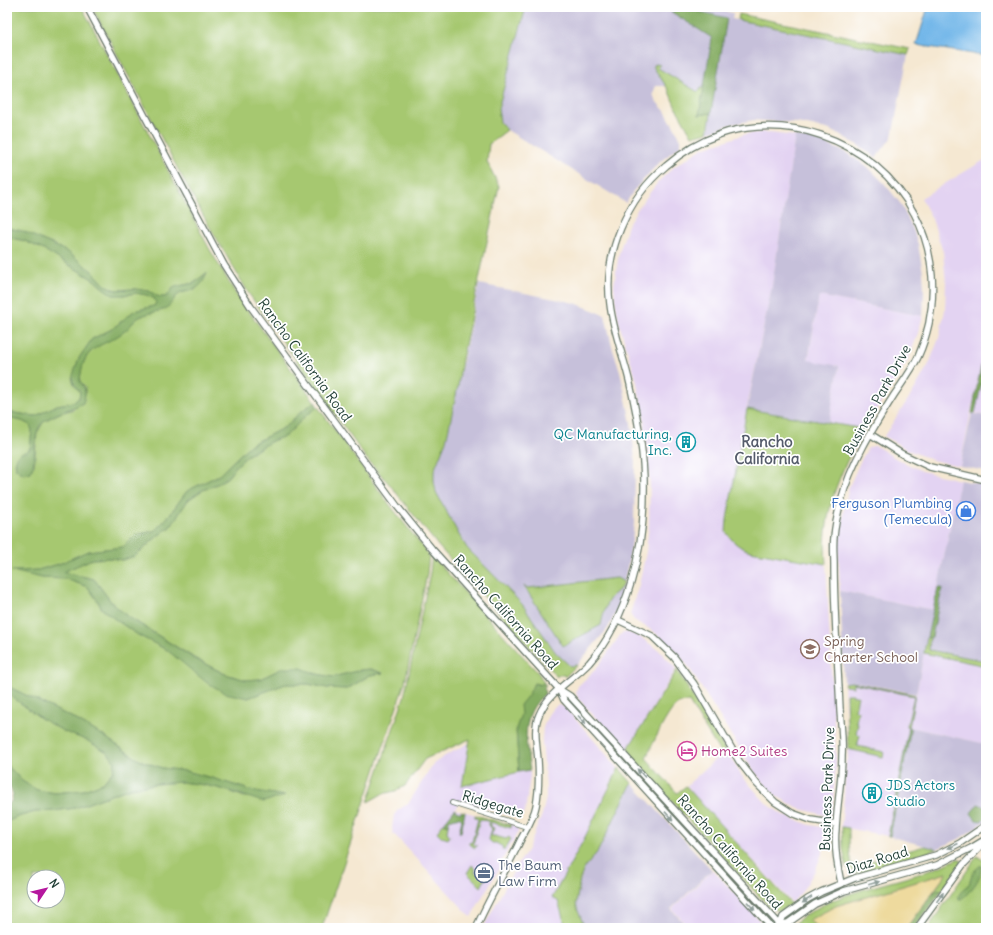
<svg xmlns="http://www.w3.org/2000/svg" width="993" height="935" font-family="Delius,sans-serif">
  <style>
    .built { fill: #e3d3f2 }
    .industrial { fill: #c6c0da }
    .green { fill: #a6c870; stroke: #628252; fill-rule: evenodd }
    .forest { fill: #84ac62; stroke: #52744b }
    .sand { fill: #eeda9e; stroke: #868c69 }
    .water { fill: #73b7e9; stroke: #497a8e }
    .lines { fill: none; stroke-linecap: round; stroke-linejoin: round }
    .stream { stroke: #73b7e9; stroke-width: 1.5 }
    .street-casing { stroke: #6a796b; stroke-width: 6 }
    .secondary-casing { stroke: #6a796b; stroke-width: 8 }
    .street { stroke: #fff; stroke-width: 4 }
    .secondary { stroke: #fff; stroke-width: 5.5 }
    .oneway { fill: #8f9e9a }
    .labels { text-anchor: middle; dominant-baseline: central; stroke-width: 3.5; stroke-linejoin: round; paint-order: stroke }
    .street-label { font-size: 14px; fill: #1f3d34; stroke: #fff }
    .culture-label { font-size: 14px; fill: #0d838f; stroke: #fff; text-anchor: end }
    .shop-label { font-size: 14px; fill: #366cbe; stroke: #fff; text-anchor: end }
    .education-label { font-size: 14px; fill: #785e54; stroke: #fff; text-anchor: start }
    .hotel-label { font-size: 14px; fill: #b23c85; stroke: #fff; text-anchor: start }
    .service-label { font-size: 14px; fill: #4e5e75; stroke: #fff; text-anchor: start }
    .neighbourhood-label { font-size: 15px; font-weight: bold; fill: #555c6b; stroke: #fff }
  </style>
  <rect width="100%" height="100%" fill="#fff"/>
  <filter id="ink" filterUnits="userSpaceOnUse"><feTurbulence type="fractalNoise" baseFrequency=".025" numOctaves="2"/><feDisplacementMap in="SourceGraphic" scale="8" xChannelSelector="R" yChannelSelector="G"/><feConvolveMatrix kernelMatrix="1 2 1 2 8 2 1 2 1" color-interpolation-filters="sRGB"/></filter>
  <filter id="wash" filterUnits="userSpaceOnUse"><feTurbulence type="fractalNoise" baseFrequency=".012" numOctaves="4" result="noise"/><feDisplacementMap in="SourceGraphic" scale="16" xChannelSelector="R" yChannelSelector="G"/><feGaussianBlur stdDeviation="0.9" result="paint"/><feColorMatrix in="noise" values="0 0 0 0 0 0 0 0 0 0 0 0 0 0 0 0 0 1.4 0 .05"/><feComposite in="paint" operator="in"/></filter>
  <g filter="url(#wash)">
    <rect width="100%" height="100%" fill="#f5e8d2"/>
    <!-- built -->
    <path class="built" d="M762 132 795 136 772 286 745 417 726 531 750 551 826 564 836 763 832 812 828 816 797 808 775 795 767 787 753 770 688 666 674 649 653 631 634 620 630 614 639 585 646 552 649 525 650 485 644 417 636 379 619 323 615 299 614 285 619 253 628 225 636 211 658 182 674 167 703 148 746 134Z
      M986 159V340L960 466 932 460 908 450 884 436 913 392 929 364 939 338 945 310 946 283 943 252 932 219 921 198Z
      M819 296 923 316 916 339 908 360 864 429 829 423 839 366 808 361Z
      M986 363V416L975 413Z
      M873 446H876L897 459 922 471 960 480 933 610 840 591 838 544 845 504 849 487 860 462 868 448Z
      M627 632 640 637 659 650 676 669 626 752 578 698 576 692 578 686 597 668 621 634Z
      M924 653 986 666V744L909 727 888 836 841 827 844 799 846 761 848 759 844 683 858 682 916 695Z
      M558 705 565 707 618 768 584 839 552 898 558 901 566 928H483L512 874 528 849 542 815 546 798V785L542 740 543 728 548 715 553 708Z
      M469 743 462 786 530 770V777L525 812 522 816 517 817 460 801 455 809 516 826 518 829V832L501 862 498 871 484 894 471 917 393 833 392 828 394 815 398 810 408 804 433 764 445 756Z
      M726 750 741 775 766 803 783 815 810 825 822 827 827 830 826 843 816 869 801 893 792 903 694 795 687 785Z
      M713 870 760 921 762 928H689L672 909Z"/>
    <!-- industrial -->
    <path class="industrial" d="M526 7H668L670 11 712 38 696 135 692 136 675 106 668 89 665 86H656L653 93 655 100 665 111 681 139V145L662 160 653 169 634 190 626 203 507 130 500 122 498 109Z
      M678 7H720V10L733 13 732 19 908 55 892 137 876 158 866 150 839 134 827 129 797 123 754 120 732 124 708 132 727 18Z
      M795 136 820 141 849 154 869 168 884 183 900 203 913 229 918 244 923 273 924 289 923 316 819 296 808 360 839 366 829 423 747 409 772 286Z
      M479 284 575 303 605 315 613 350 620 371 631 423 635 460 634 524 631 548 626 573 616 612 608 628 577 665 570 666 556 653 522 604 467 548 459 535 436 492 434 481V471L446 441Z
      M972 413 986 416V471L960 466Z
      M960 480 986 485V666L924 653 916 694 858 682 844 683 840 591 933 610Z
      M909 727 986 744V821L959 839 937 849 888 836Z
      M632 783 712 870 671 909 688 928H585L578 911 576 904 577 891 584 869 598 851Z"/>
    <!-- green -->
    <path class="green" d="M7 7H82L209 248 236 294 315 402 303 410 285 427 250 445 219 475 187 491 167 518 154 531 135 535 123 547 88 551 59 564 38 570 20 571 42 578 66 579 88 587 97 600 102 609 115 619 138 635 167 650 185 664 248 698 285 684H308L327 688 347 689 370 675 382 673 371 669 361 670 333 677 283 668 260 679 246 680 225 674 196 659 127 616 112 603 94 579 63 572 92 559 111 558 122 560 134 557 159 535 171 526 188 500 201 491 217 484 228 477 236 466 248 455 272 441 286 435 308 414 318 407 386 500 429 555 427 574 405 682 322 928H7V822L17 817 35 812 54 811 75 808 130 788 156 784 181 782 205 785 226 790 244 797 284 796 250 790 212 778 186 771 162 768 139 760 102 735 73 718 7 686V418L22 421 30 425 32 430 30 449 15 462 16 469 24 474 34 466 37 433 44 421 60 413 74 409 85 395V387L80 381C83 342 102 349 126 330 131 326 135 318 142 316 147 313 162 311 165 309 167 308 170 304 171 302 180 292 182 292 195 290L206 273 194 283 174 287 166 297H159L149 291 135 289 115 290 105 285 93 272 55 245 10 228H7ZM34 877H58V901H34Z
      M92 7H526L498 109 500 122 507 130 489 144 487 162 499 186 462 359 458 386 446 441 434 471V481L436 492 459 535 467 548 522 604 556 653 570 666 577 665 565 677 564 675H558L557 677 439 547 390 485 366 458 249 294 209 226 181 175Z
      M739 14 910 49 908 55 738 20Z
      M656 64 660 65 658 68 698 92 701 88H704L699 115 711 113 708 132 692 136 675 106 668 89 654 68V65Z
      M7 237 25 241 46 251 94 280 103 288 123 295 136 293 147 295 155 299 156 303 154 306 134 311 112 329 92 339 79 358 74 384 80 392 79 398 74 402 57 405 36 416 7 412Z
      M747 409 864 429C840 471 821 514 826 564L750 551C738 547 733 542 726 532L727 519Z
      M432 556 539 674 544 683 542 685 534 683 516 729 519 772 462 786 470 739 425 759 405 786 395 791 382 794 368 802 404 697 430 573Z
      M617 578 624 582C620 591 617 591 611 597 605 604 603 616 601 625L563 646 524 586 528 588Z
      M927 637 930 638 929 650 986 661V666L924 653Z
      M677 670 725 750 721 754 689 702C684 702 680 703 677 705 667 712 652 746 646 758L677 793 686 786 791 904 782 911 771 909 626 752Z
      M852 682 915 695 909 727 907 726 914 696 858 684 853 683V687L845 686 844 683Z
      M7 693 42 719 65 732 86 740 108 752 115 762 113 771 103 783 84 790 55 793 37 790 22 781 7 765Z
      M846 694H853V696H858L855 710 858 711 856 722 858 723 856 734 860 735 857 746 884 752 883 757 848 749Z
      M619 768 632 783 598 851 584 869 580 879 576 904 578 911 585 928H566L558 901 552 898 584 839Z
      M475 815 511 825V828L480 819 473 844 477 846 475 848 468 843 472 842 478 819 475 817Z
      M444 823 448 825 447 832 450 836 448 839 442 837 437 832Z
      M489 823 491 824V827L494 828 491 835 492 836H495L506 839 509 837 511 839 505 849H502L503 847 496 843H492L489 840 492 829 489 825Z
      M842 827 849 828C849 840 849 852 852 864L855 866 925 846 937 849 922 855 855 874V872L846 867V865L843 849Z
      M977 856 986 862V928H928Z
      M957 859H961L962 862 940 894 935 891 932 894 947 873 836 906 809 920 818 928H796L797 924 796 922C842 885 905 885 957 859Z
      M472 865 476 869 475 872 485 879 481 887 467 873Z"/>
    <!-- forest -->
    <path class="forest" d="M668 7H678L727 18 711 113 699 115 712 38 670 11Z
      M7 228 23 231 68 252 93 272 105 285 115 290 135 289 149 291 159 297H166L174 287 194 283 207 273C204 282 199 289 189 291 186 292 182 292 180 293 174 297 171 306 165 309 163 311 147 313 142 316 135 318 131 326 126 330 103 349 83 342 80 381 86 389 86 393 83 403 71 410 58 412 46 420 30 430 38 457 31 472L24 474 16 469C15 461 16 452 25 452L30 449 32 430 30 425 22 421 7 418V412L36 416 57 405 74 402 79 398 80 392 74 384 72 378 79 358 92 339 112 329 134 311 154 306 156 303 155 299 147 295 136 293 123 295H113L103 288 94 280 46 251 25 241 7 237Z
      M986 340V363L975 413H972Z
      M315 402 318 407 308 414 286 436 272 441 248 455 236 466 228 477 217 484 201 491 188 500 171 526 159 535 134 557 122 560 111 558 92 559 63 572 94 579 112 603 127 616 195 659 225 674 246 680 260 679 283 668H301L317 674 333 677 361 670 371 669 383 673 370 675 347 689 327 688 308 684H286L248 698 225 693 206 682 167 650 138 635 115 619 102 609 97 600 88 587 66 579 42 578 12 571 38 570 59 564 88 551 123 547 135 535 154 531 167 518 187 491 219 475 250 445 285 427 303 410Z
      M938 588H942L932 637 929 638 927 637Z
      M534 683 539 685 544 683 546 686 544 688 545 694C520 715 526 742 530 770L519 772 516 729 521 714 520 705 529 694Z
      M7 686 73 718 102 735 139 760 162 768 186 771 212 778 250 790 285 796 263 802 226 790 205 785 181 782 156 784 130 788 75 808 54 811 35 812 17 817 7 822V805L11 802 13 794 7 781V765L22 781 37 790 55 793 84 790 103 783 113 772 115 762 107 752 86 740 65 732 42 719 7 693Z
      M909 727 911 728 890 836H888Z
      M978 804C986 806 986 811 986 818L982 821 976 820 971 813Z
      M455 809 456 811 461 813V811L465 812 461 832H459L462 820 459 817 449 820 448 825 444 823Z
      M981 865C983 877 971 892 961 899H959V895L963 889 969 884 973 872Z
      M938 889 941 891 940 894 914 928H906L932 894Z"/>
    <!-- sand -->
    <path class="sand" d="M947 873 906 928H818L809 920 836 906Z"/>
    <!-- water -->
    <path class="water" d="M928 7H971L986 12V56L916 45Z"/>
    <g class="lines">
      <!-- stream -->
      <path class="stream" d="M801 927 802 928"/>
    </g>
  </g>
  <g filter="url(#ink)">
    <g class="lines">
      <!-- street casing -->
      <g class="street-casing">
        <path id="street" d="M452 803 527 827"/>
      </g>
      <!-- secondary casing -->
      <g class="secondary-casing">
        <path id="secondary" d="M87 7 224 265 251 307 397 506 432 549 559 689 570 696 783 928
          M870 434 902 454 930 467 986 480
          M618 620 652 636 674 657 694 684 739 761 757 784 775 802 792 813 811 820 836 824
          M559 689 564 700 772 928
          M780 925 783 917 808 899 821 892 855 878 936 855 960 843 986 825
          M476 928C489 898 507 869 521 839 527 828 534 817 536 806 539 791 539 775 538 760 537 746 533 728 539 715 548 692 573 680 589 663 628 619 644 549 644 492 645 456 638 419 630 384 624 357 613 331 610 304 603 254 627 198 666 166 682 152 701 141 721 134 732 130 745 128 757 127 845 121 926 186 932 276 934 303 929 332 918 357 912 370 902 383 894 395 873 428 851 463 841 501 838 512 835 525 834 537 833 546 834 555 834 564 834 613 838 662 840 710 841 725 843 741 842 756 842 780 837 804 836 829 834 847 837 865 841 883
          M776 928 780 925 788 923 815 904 844 891 937 865 971 848 986 839
          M917 928 963 865 985 842"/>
      </g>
      <!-- street -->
      <use href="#street" class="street"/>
      <!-- secondary -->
      <use href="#secondary" class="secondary"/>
    </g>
    <!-- one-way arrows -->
    <defs><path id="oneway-solid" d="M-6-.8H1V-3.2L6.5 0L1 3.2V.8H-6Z"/></defs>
    <g class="oneway">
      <use href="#oneway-solid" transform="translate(582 720) rotate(48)"/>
      <use href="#oneway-solid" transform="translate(641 773) rotate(-133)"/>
      <use href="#oneway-solid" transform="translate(669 816) rotate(47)"/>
      <use href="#oneway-solid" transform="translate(953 846) rotate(155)"/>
      <use href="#oneway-solid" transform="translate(874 883) rotate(-16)"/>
      <use href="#oneway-solid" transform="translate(940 897) rotate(-54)"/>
      <use href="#oneway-solid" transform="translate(807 900) rotate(147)"/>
      <use href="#oneway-solid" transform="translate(751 906) rotate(47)"/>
    </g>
  </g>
  <!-- icons -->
  <defs>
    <g id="building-ring" transform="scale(1)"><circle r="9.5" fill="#fff" stroke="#0f9aa8" stroke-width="1.5"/><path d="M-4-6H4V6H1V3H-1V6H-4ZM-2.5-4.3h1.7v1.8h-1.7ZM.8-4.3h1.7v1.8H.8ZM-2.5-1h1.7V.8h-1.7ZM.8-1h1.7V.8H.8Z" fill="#0f9aa8"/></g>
    <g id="shop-ring" transform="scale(1)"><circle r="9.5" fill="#fff" stroke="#3f7fe0" stroke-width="1.5"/><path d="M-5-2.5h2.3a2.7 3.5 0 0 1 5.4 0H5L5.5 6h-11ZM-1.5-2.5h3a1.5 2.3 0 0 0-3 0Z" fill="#3f7fe0"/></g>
    <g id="school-ring" transform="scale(1)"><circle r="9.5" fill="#fff" stroke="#8d6e63" stroke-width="1.5"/><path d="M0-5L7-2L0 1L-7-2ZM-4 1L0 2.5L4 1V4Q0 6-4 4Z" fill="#8d6e63"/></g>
    <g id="hotel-ring" transform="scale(1)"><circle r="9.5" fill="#fff" stroke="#d1479c" stroke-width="1.5"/><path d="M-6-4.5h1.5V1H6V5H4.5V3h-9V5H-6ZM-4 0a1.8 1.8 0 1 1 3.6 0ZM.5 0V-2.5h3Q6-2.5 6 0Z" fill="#d1479c"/></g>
    <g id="office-ring" transform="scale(1)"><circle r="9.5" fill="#fff" stroke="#5c6f8a" stroke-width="1.5"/><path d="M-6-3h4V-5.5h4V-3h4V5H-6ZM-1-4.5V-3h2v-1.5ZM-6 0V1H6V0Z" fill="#5c6f8a"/></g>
  </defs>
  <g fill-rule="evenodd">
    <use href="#building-ring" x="686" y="442"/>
    <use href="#shop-ring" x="966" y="511"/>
    <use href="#school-ring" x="810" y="649"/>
    <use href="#hotel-ring" x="687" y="751"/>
    <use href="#building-ring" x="872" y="793"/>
    <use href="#office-ring" x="484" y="873"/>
  </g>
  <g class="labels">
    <!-- street labels -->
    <g class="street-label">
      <text transform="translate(305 360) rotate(54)">Rancho California Road</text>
      <text transform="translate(877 400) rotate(-61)">Business Park Drive</text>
      <text transform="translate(506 612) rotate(48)">Rancho California Road</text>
      <text transform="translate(827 789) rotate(-88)">Business Park Drive</text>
      <text transform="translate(493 804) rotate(17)">Ridgegate</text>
      <text transform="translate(730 852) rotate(48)">Rancho California Road</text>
      <text transform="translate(877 860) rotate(-17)">Diaz Road</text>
    </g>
    <!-- culture labels -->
    <g class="culture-label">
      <text x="672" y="434">QC Manufacturing,<tspan x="672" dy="16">Inc.</tspan></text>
      <text x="886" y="785" text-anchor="start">JDS Actors<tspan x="886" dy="16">Studio</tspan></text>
    </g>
    <!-- shop labels -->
    <g class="shop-label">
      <text x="952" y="503">Ferguson Plumbing<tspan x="952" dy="16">(Temecula)</tspan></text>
    </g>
    <!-- education labels -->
    <g class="education-label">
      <text x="824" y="641">Spring<tspan x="824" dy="16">Charter School</tspan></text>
    </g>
    <!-- hotel labels -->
    <g class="hotel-label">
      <text x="701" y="751">Home2 Suites</text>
    </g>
    <!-- service labels -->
    <g class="service-label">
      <text x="498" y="865">The Baum<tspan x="498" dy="16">Law Firm</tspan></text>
    </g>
    <!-- neighbourhood labels -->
    <g class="neighbourhood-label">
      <text x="767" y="441">Rancho<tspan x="767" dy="17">California</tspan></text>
    </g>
  </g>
  <!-- margin -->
  <rect width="993" height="935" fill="none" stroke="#fff" stroke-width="24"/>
  <!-- north arrow -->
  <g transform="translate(46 889) rotate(55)"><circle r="19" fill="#ffffff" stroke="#a5b1ae"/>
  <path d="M0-3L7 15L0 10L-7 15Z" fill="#b5179e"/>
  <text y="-6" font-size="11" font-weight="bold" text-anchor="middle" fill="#1f3d34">N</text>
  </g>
</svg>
